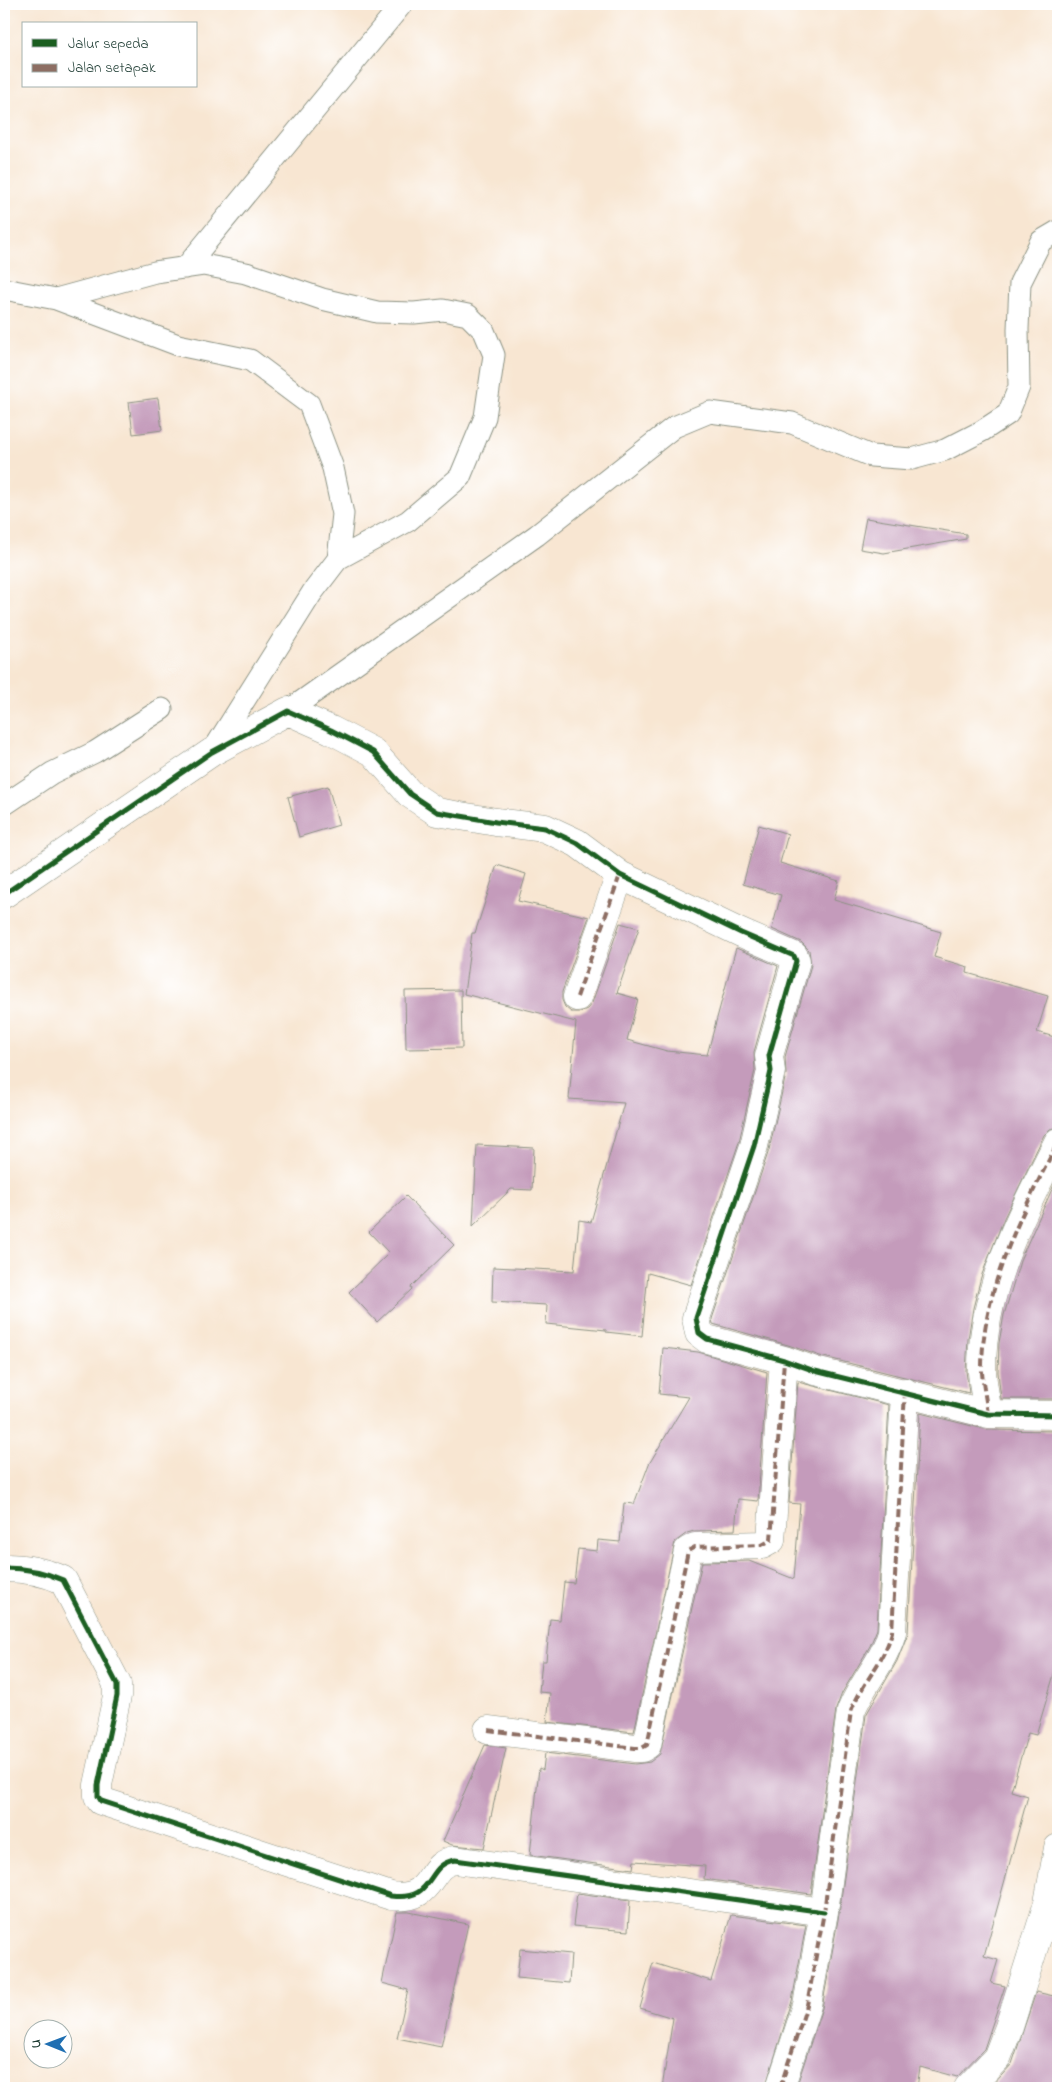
<svg xmlns="http://www.w3.org/2000/svg" width="1062" height="2092" font-family="'Indie Flower',sans-serif">
  <style>
    .building { fill: #c49bbb }
    .lines { fill: none; stroke-linecap: round; stroke-linejoin: round }
    .lane-casing { stroke: #8c9283; stroke-width: 23 }
    .street-casing { stroke: #8c9283; stroke-width: 29 }
    .lane { stroke: #fff; stroke-width: 21 }
    .street { stroke: #fff; stroke-width: 28 }
    .quiet { stroke: #8d6e63; stroke-width: 4; stroke-dasharray: 8 4; stroke-linecap: butt }
    .cycleway-casing { stroke: #fff; stroke-width: 8 }
    .cycleway { stroke: #1b5e20; stroke-width: 5 }
  </style>
  <rect width="100%" height="100%" fill="#fff"/>
  <filter id="ink" filterUnits="userSpaceOnUse"><feTurbulence type="fractalNoise" baseFrequency=".02" numOctaves="2"/><feDisplacementMap in="SourceGraphic" scale="10" xChannelSelector="R" yChannelSelector="G"/><feConvolveMatrix kernelMatrix="1 2 1 2 8 2 1 2 1" color-interpolation-filters="sRGB"/></filter>
  <filter id="wash" filterUnits="userSpaceOnUse"><feTurbulence type="fractalNoise" baseFrequency=".0096" numOctaves="4" result="noise"/><feDisplacementMap in="SourceGraphic" scale="20" xChannelSelector="R" yChannelSelector="G"/><feGaussianBlur stdDeviation="1.12" result="paint"/><feColorMatrix in="noise" values="0 0 0 0 0 0 0 0 0 0 0 0 0 0 0 0 0 1.4 0 .05"/><feComposite in="paint" operator="in"/></filter>
  <g filter="url(#wash)">
    <rect width="100%" height="100%" fill="#f8e6d2"/>
    <g id="blocks">
      <!-- building -->
      <path class="building" d="M158 398 162 430 133 434 129 402Z
        M866 518 966 534V539L884 553 860 549Z
        M328 786 339 825 299 837 288 797Z
        M759 825 788 834 780 863 839 881 834 900 941 932 934 957 968 967 967 973 1048 996 1037 1032 1058 1038V1127L1050 1129 1044 1135 1004 1218 981 1277 973 1308 968 1339 966 1371 969 1393 820 1356 788 1345 713 1324 712 1319 769 1150 786 1074 785 1057 811 965 809 950 801 942 772 929 781 895 743 884Z
        M497 865 526 874 518 901 589 917 562 992V1000L565 1007 571 1012H580L587 1009 592 1003 620 923 639 928 617 993 638 999 627 1040 667 1051 707 1055 736 948 778 966 754 1052 755 1070 739 1142 691 1285 648 1273 642 1336 606 1332V1330L546 1324 547 1305 492 1302 493 1267 574 1271 579 1220 591 1222 624 1103 569 1099 576 1022 464 994 472 933H475Z
        M461 990 462 1048 406 1049 405 991Z
        M477 1145 534 1148 532 1190 511 1189 473 1226Z
        M1058 1176V1399H1001L998 1372 999 1343 1004 1315 1021 1258Z
        M406 1196 454 1245 411 1287 412 1289 377 1322 349 1292 389 1253 369 1232Z
        M663 1348 698 1352 767 1372 758 1501 738 1499 735 1530 694 1531 687 1533 675 1542 634 1732 547 1722 550 1693 539 1692 542 1661H546L550 1619 560 1620 564 1582 574 1583 578 1549 597 1551 598 1540 620 1542 624 1503 634 1504 649 1464 689 1397 659 1394Z
        M798 1382 889 1405 877 1629 870 1646 842 1693 836 1709 811 1894 704 1879 705 1866 634 1861 633 1869 530 1855 539 1768 543 1770 545 1753 635 1764 650 1762 660 1754 702 1562 749 1561 794 1579 800 1504 789 1503Z
        M920 1413 988 1430 1058 1431V1661L1036 1735 1028 1733 1011 1791 1028 1796 984 1956 998 1960 991 1983 1005 1986 984 2049 957 2077 920 2067 917 2088H796L822 2008 839 1914 866 1715 897 1661 908 1633Z
        M485 1745 506 1748 484 1848 452 1845 443 1841Z
        M577 1893 630 1900 628 1931 573 1926Z
        M397 1912H409L468 1924 441 2047 397 2038 408 1990 382 1983Z
        M731 1915 806 1925 792 2001 765 2088H662L673 2018 640 2008 653 1963 711 1981Z
        M520 1949 571 1954 569 1983 517 1978Z
        M1036 1992 1058 1997V2088L991 2087 1012 2064Z"/>
    </g>
  </g>
  <g filter="url(#ink)">
    <use href="#blocks" fill-opacity="0" stroke="#8c9283" stroke-width="1"/>
    <g class="lines">
      <!-- lane casing -->
      <g class="lane-casing">
        <path id="lane" d="M185 268 402 4
          M4 289 56 299 155 272 203 265 246 273 322 299 377 312 414 313 443 310 468 315 484 331 494 355 485 417 460 477 408 521 338 559 312 593 212 752
          M56 299 178 345 250 360 309 404 333 468 343 514 338 559
          M288 711 537 535 674 427 710 412 792 423 871 456 912 459 945 450 982 431 1008 414 1019 387 1018 329 1020 283 1041 241 1058 231
          M4 805 52 773 95 752 162 709"/>
      </g>
      <!-- street casing -->
      <g class="street-casing">
        <path id="street" d="M4 894 212 752 288 711 331 730 373 752 410 794 437 812 496 822 545 828 577 843 620 875 741 933 794 956 796 961 769 1056 771 1071 754 1146 696 1318 699 1333 707 1339 784 1360 815 1371 988 1414 1058 1415
          M577 997 620 875
          M988 1414C986 1400 983 1386 982 1372 981 1290 1022 1213 1058 1142
          M4 1568C26 1568 43 1571 63 1580L117 1684V1696L98 1785V1796L101 1801 391 1896C436 1902 425 1864 455 1860L824 1912
          M488 1730 635 1748H642L647 1745 688 1551 695 1547 762 1545 771 1540 784 1360
          M780 2088 807 2005 824 1912 851 1711C862 1683 884 1662 892 1632L905 1392
          M968 2088 997 2058 1009 2027 1048 1903 1058 1848"/>
      </g>
      <!-- lane -->
      <use href="#lane" class="lane"/>
      <!-- street -->
      <use href="#street" class="street"/>
      <!-- quiet -->
      <path class="quiet" d="M577 997 620 875
        M988 1414C986 1400 983 1386 982 1372 981 1290 1022 1213 1058 1142
        M488 1730 635 1748H642L647 1745 688 1551 695 1547 762 1545 771 1540 784 1360
        M780 2088 807 2005 824 1912 851 1711C862 1683 884 1662 892 1632L905 1392"/>
      <!-- cycleway casing -->
      <g class="cycleway-casing">
        <path id="cycleway" d="M4 894 212 752 288 711 331 730 373 752 410 794 437 812 496 822 545 828 577 843 620 875 741 933 794 956 796 961 769 1056 771 1071 754 1146 696 1318 699 1333 707 1339 784 1360 815 1371 988 1414 1058 1415
          M4 1568C26 1568 43 1571 63 1580L117 1684V1696L98 1785V1796L101 1801 391 1896C436 1902 425 1864 455 1860L824 1912"/>
      </g>
      <!-- cycleway -->
      <use href="#cycleway" class="cycleway"/>
    </g>
  </g>
  <!-- margin -->
  <rect width="1062" height="2092" fill="none" stroke="#fff" stroke-width="20"/>
  <!-- legend -->
  <rect x="22" y="22" width="175" height="65" fill="#ffffff" stroke="#a5b1ae"/>
  <rect x="32" y="39" width="25" height="8" fill="#1b5e20" stroke="#a5b1ae"/>
  <text x="68" y="48" font-size="15" fill="#1f3d34">Jalur sepeda</text>
  <rect x="32" y="64" width="25" height="8" fill="#8d6e63" stroke="#a5b1ae"/>
  <text x="68" y="72" font-size="15" fill="#1f3d34">Jalan setapak</text>
  <!-- north arrow -->
  <g transform="translate(48 2044) rotate(271)"><circle r="24" fill="#ffffff" stroke="#a5b1ae"/>
  <path d="M0-4L9 19L0 12L-9 19Z" fill="#1f6fb2"/>
  <text y="-8" font-size="14" font-weight="bold" text-anchor="middle" fill="#1f3d34">U</text>
  </g>
</svg>
